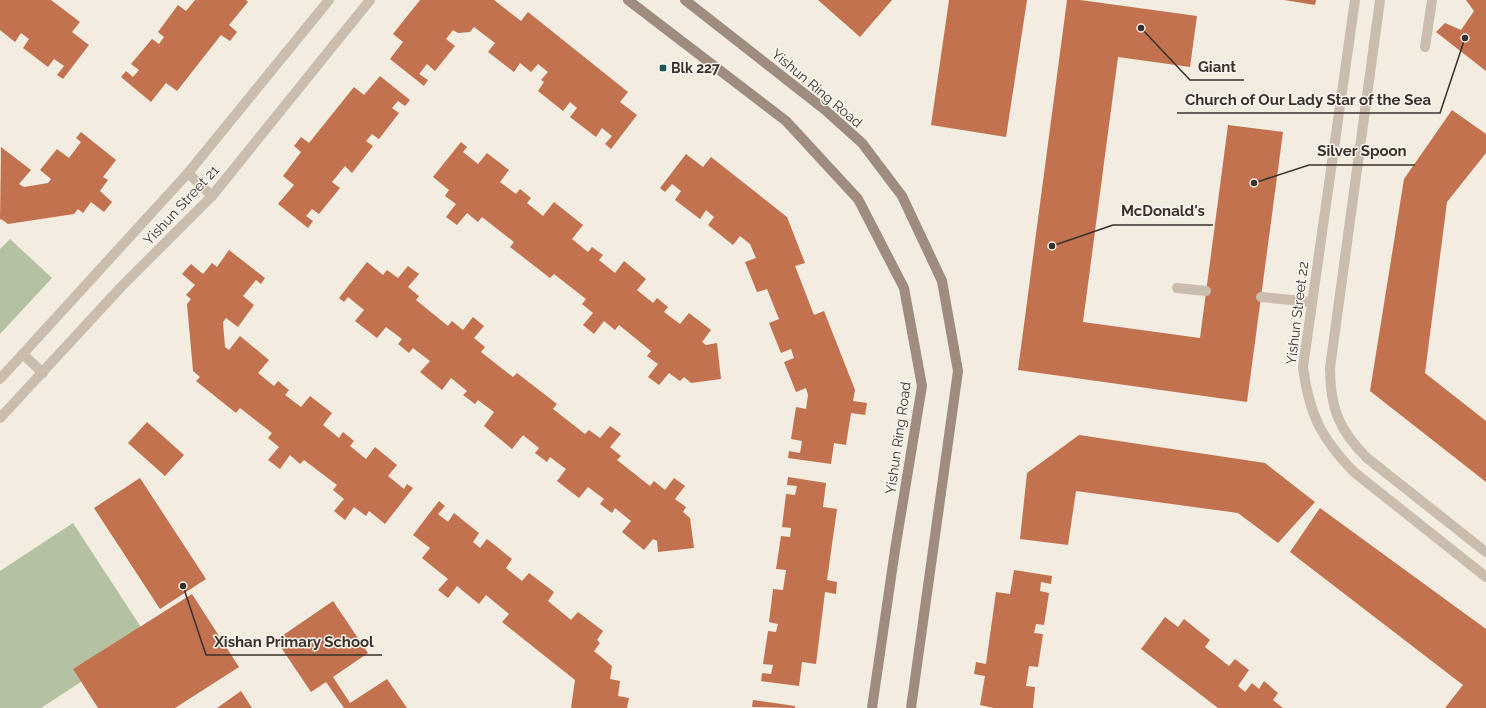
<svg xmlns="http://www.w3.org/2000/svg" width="1486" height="708" font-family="Raleway,sans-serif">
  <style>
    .green { fill: #b5c2a1 }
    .building { fill: #c3724f }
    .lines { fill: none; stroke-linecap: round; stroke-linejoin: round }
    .service { stroke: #cbbdad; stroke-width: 10 }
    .minor { stroke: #cbbdad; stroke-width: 10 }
    .secondary { stroke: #9f8c7e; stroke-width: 10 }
    .poi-dot { fill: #21545b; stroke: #faf5ee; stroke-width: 1.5 }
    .labels { text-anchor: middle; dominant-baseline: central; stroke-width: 3; stroke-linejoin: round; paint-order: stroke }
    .poi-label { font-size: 14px; font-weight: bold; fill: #3a312b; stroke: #faf5ee; text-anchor: start }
    .street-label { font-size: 14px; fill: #3a312b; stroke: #faf5ee }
    .leader { fill: none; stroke: #3a312b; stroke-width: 1.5 }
    .callout-dot { fill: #3a312b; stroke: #faf5ee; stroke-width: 1.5 }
    .callout-label { font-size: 15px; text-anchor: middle; font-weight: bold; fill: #3a312b; stroke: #faf5ee; stroke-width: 3; stroke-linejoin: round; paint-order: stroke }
  </style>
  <rect width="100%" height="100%" fill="#f3ece1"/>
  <!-- green -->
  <path class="green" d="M10 239 52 278 0 334V249Z
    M73 523 148 638 41 708H0V571Z"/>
  <!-- building -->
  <path class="building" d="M0 0H51L80 22 72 32 89 45 63 79 57 75 64 66 54 59 48 67 23 48 29 39 21 33 15 42 0 30Z
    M195 0H246L248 2 229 25 237 32 230 41 221 35 177 91 166 83 151 102 121 77 126 71 133 77 139 70 131 64 152 39 159 44 164 37 158 32 178 5 186 11Z
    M420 0H494L521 21 528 12 628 92 620 102 637 115 611 149 605 144 612 136 602 128 596 137 570 117 577 108 570 102 563 111 538 91 544 82 541 80 548 72 538 64 531 72 520 63 514 72 488 52 495 43 474 27 470 32 458 33 453 30 446 39 455 46 435 71 427 64 419 74 428 80 424 86 390 59 403 42 393 34Z
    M818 0H892L860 37Z
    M949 0H1027L1006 137 931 125Z
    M1067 0H1080L1197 16 1190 67 1118 57 1083 322 1200 338 1228 125 1283 132 1247 402 1018 370Z
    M1284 0H1316L1315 5Z
    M1466 0H1486V71L1436 32 1445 23 1461 30 1474 11Z
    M380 76 410 100 405 106 398 101 392 108 399 113 379 139 372 134 366 141 373 146 352 173 345 166 332 182 340 188 319 214 312 209 306 216 313 221 308 228 278 204 294 185 283 176 301 152 294 146 301 137 309 143 354 87 364 95Z
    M1452 110 1486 134V153L1447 202 1425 373 1486 421V482L1370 391 1404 179Z
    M81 132 116 160 103 177 108 180 100 191 112 202 104 212 91 202 83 213 78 209 74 214 8 224 1 219 0 220 1 147 31 170 19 184 24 187 48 183 51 179 40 170 57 149 69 158 81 142 76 138Z
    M461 142 467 147 463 152 478 164 487 153 509 170 500 182 516 194 520 189 531 198 527 203 543 216 554 202 583 225 572 239 588 252 592 247 603 255 599 260 615 273 624 261 646 279 637 290 653 303 657 298 668 307 664 312 680 324 689 313 711 330 702 342 706 345 717 343 721 379 691 383 684 377 680 381 669 373 659 385 648 377 658 364 647 356 651 351 619 325 615 330 604 321 594 334 583 325 593 313 582 304 586 299 554 274 550 278 510 247 514 242 482 217 478 222 467 213 457 225 446 217 456 204 445 196 449 190 433 177Z
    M686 154 703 167 711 157 787 217 805 263 795 266 814 315 824 311 855 390 853 401 867 403 865 415 851 413 846 445 834 443 831 464 788 458 789 451 800 453 802 441 791 439 796 407 806 409 808 395 806 388 796 392 784 362 794 358 791 349 781 353 769 323 779 319 767 289 757 292 745 262 756 258 750 244 740 236 733 245 708 225 714 217 706 210 700 219 675 200 681 191 672 184 665 192 660 188Z
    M229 250 265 278 261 284 256 280 243 296 254 305 238 327 226 318 223 322 225 347 229 350 240 336 269 360 258 373 274 386 278 381 289 390 285 395 301 407 310 396 332 413 323 425 339 438 343 432 354 441 350 446 366 459 375 447 397 465 388 476 404 489 407 484 413 488 385 524 369 511 366 516 354 507 345 520 334 511 344 499 333 490 337 485 304 460 300 464 290 455 280 469 268 460 279 447 268 438 272 433 240 408 236 413 196 381 200 377 193 371 187 304 191 299 186 295 195 285 182 274 191 264 203 274 212 263 217 267Z
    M367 262 383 275 387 270 398 278 408 266 419 274 408 287 419 296 416 300 448 326 452 321 463 330 473 317 484 326 474 338 485 347 481 352 513 377 517 373 557 404 553 409 585 434 589 430 600 438 610 426 621 434 610 447 621 456 617 460 650 486 654 481 665 490 674 478 685 486 675 499 686 507 683 512 690 518 694 548 658 552 657 541 653 539 644 550 622 532 631 521 615 508 612 513 600 504 604 499 588 487 579 498 557 481 566 469 550 457 547 462 535 453 539 448 523 435 512 449 484 426 494 412 478 400 475 404 463 395 467 391 451 378 442 390 420 372 430 361 413 348 409 353 398 344 402 339 386 327 377 338 355 321 364 310 348 297 344 302 339 298Z
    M147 422 184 455 165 476 128 443Z
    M1079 435 1265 463 1315 502 1278 543 1238 513 1076 491 1068 545 1020 539 1027 473Z
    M788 477 826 483 823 507 837 509 827 580 837 582 836 594 825 592 816 664 802 662 799 686 761 681 762 673 771 674 773 665 763 664 768 631 776 632 778 624 769 622 773 589 783 590 786 570 776 569 781 536 790 537 791 528 782 527 786 494 795 495 797 486 787 485Z
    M140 478 206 579 160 609 94 508Z
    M439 501 445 506 438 514 448 522 454 513 479 533 473 542 480 548 487 539 496 546 512 559 506 568 522 581 529 573 554 592 548 601 571 620 578 612 603 631 597 640 600 643 594 651 612 666 610 679 620 681 618 696 629 698 627 708H571L575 680 502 622 509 614 486 595 479 604 457 586 448 598 438 590 448 579 422 558 430 548 413 535Z
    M1320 508 1486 629V708H1445L1463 685 1290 552Z
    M1014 570 1052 576 1051 584 1041 582 1040 591 1049 593 1044 625 1036 624 1034 633 1043 634 1038 667 1029 666 1026 686 1035 687 1033 708H994L980 705 985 676 974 674 976 662 986 664 996 592 1010 594Z
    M192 594 239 667 175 708H98L73 669Z
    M333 601 368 653 333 677 350 703 387 679 407 708H344L326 682 311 692 276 640Z
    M1165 617 1178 627 1184 619 1210 640 1205 647 1229 666 1235 659 1249 670 1238 686 1245 692 1252 683 1259 689 1264 681 1278 693 1273 700 1283 708H1218L1141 649Z
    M241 691 252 708H217Z
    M753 700 795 706V708L752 707Z"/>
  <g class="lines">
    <!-- service -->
    <path class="service" d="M1425 47 1432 0
      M188 173 212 196
      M1177 288 1206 291
      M1261 297 1312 302
      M23 354 43 373"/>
    <!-- minor -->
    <path class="minor" d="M1355 0 1303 367C1309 414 1321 438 1354 472L1486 577
      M1380 0 1330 368C1330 408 1339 430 1367 458L1486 552
      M0 379 188 173 329 0
      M0 418 121 287 212 196 370 0"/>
    <!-- secondary -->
    <path class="secondary" d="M628 0 786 121 858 199 904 288 922 386 895 550 872 708
      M685 0 824 109 862 143 902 196 942 281 958 371 911 708"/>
  </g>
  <!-- markers -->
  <rect class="poi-dot" x="659" y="64" width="8" height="8" rx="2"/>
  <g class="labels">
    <!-- poi labels -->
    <g class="poi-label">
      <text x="671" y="68">Blk 227</text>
    </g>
    <!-- street labels -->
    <g class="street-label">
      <text transform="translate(817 88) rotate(40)">Yishun Ring Road</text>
      <text transform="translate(181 205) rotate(-47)">Yishun Street 21</text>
      <text transform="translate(1297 313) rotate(-83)">Yishun Street 22</text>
      <text transform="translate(898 438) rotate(-82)">Yishun Ring Road</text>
    </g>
  </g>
  <!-- callouts -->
  <path class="leader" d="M1141 28L1190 80H1244M1465 38L1440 113H1177M1254 183L1309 165H1415M1052 246L1113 225H1213M183 586L206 655H382"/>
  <g class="callout-dot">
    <circle cx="1141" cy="28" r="4"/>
    <circle cx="1465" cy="38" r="4"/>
    <circle cx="1254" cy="183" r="4"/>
    <circle cx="1052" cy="246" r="4"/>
    <circle cx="183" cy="586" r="4"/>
  </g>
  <g class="callout-label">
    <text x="1217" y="72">Giant</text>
    <text x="1308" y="105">Church of Our Lady Star of the Sea</text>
    <text x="1362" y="156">Silver Spoon</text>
    <text x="1163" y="216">McDonald's</text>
    <text x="294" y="647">Xishan Primary School</text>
  </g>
</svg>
